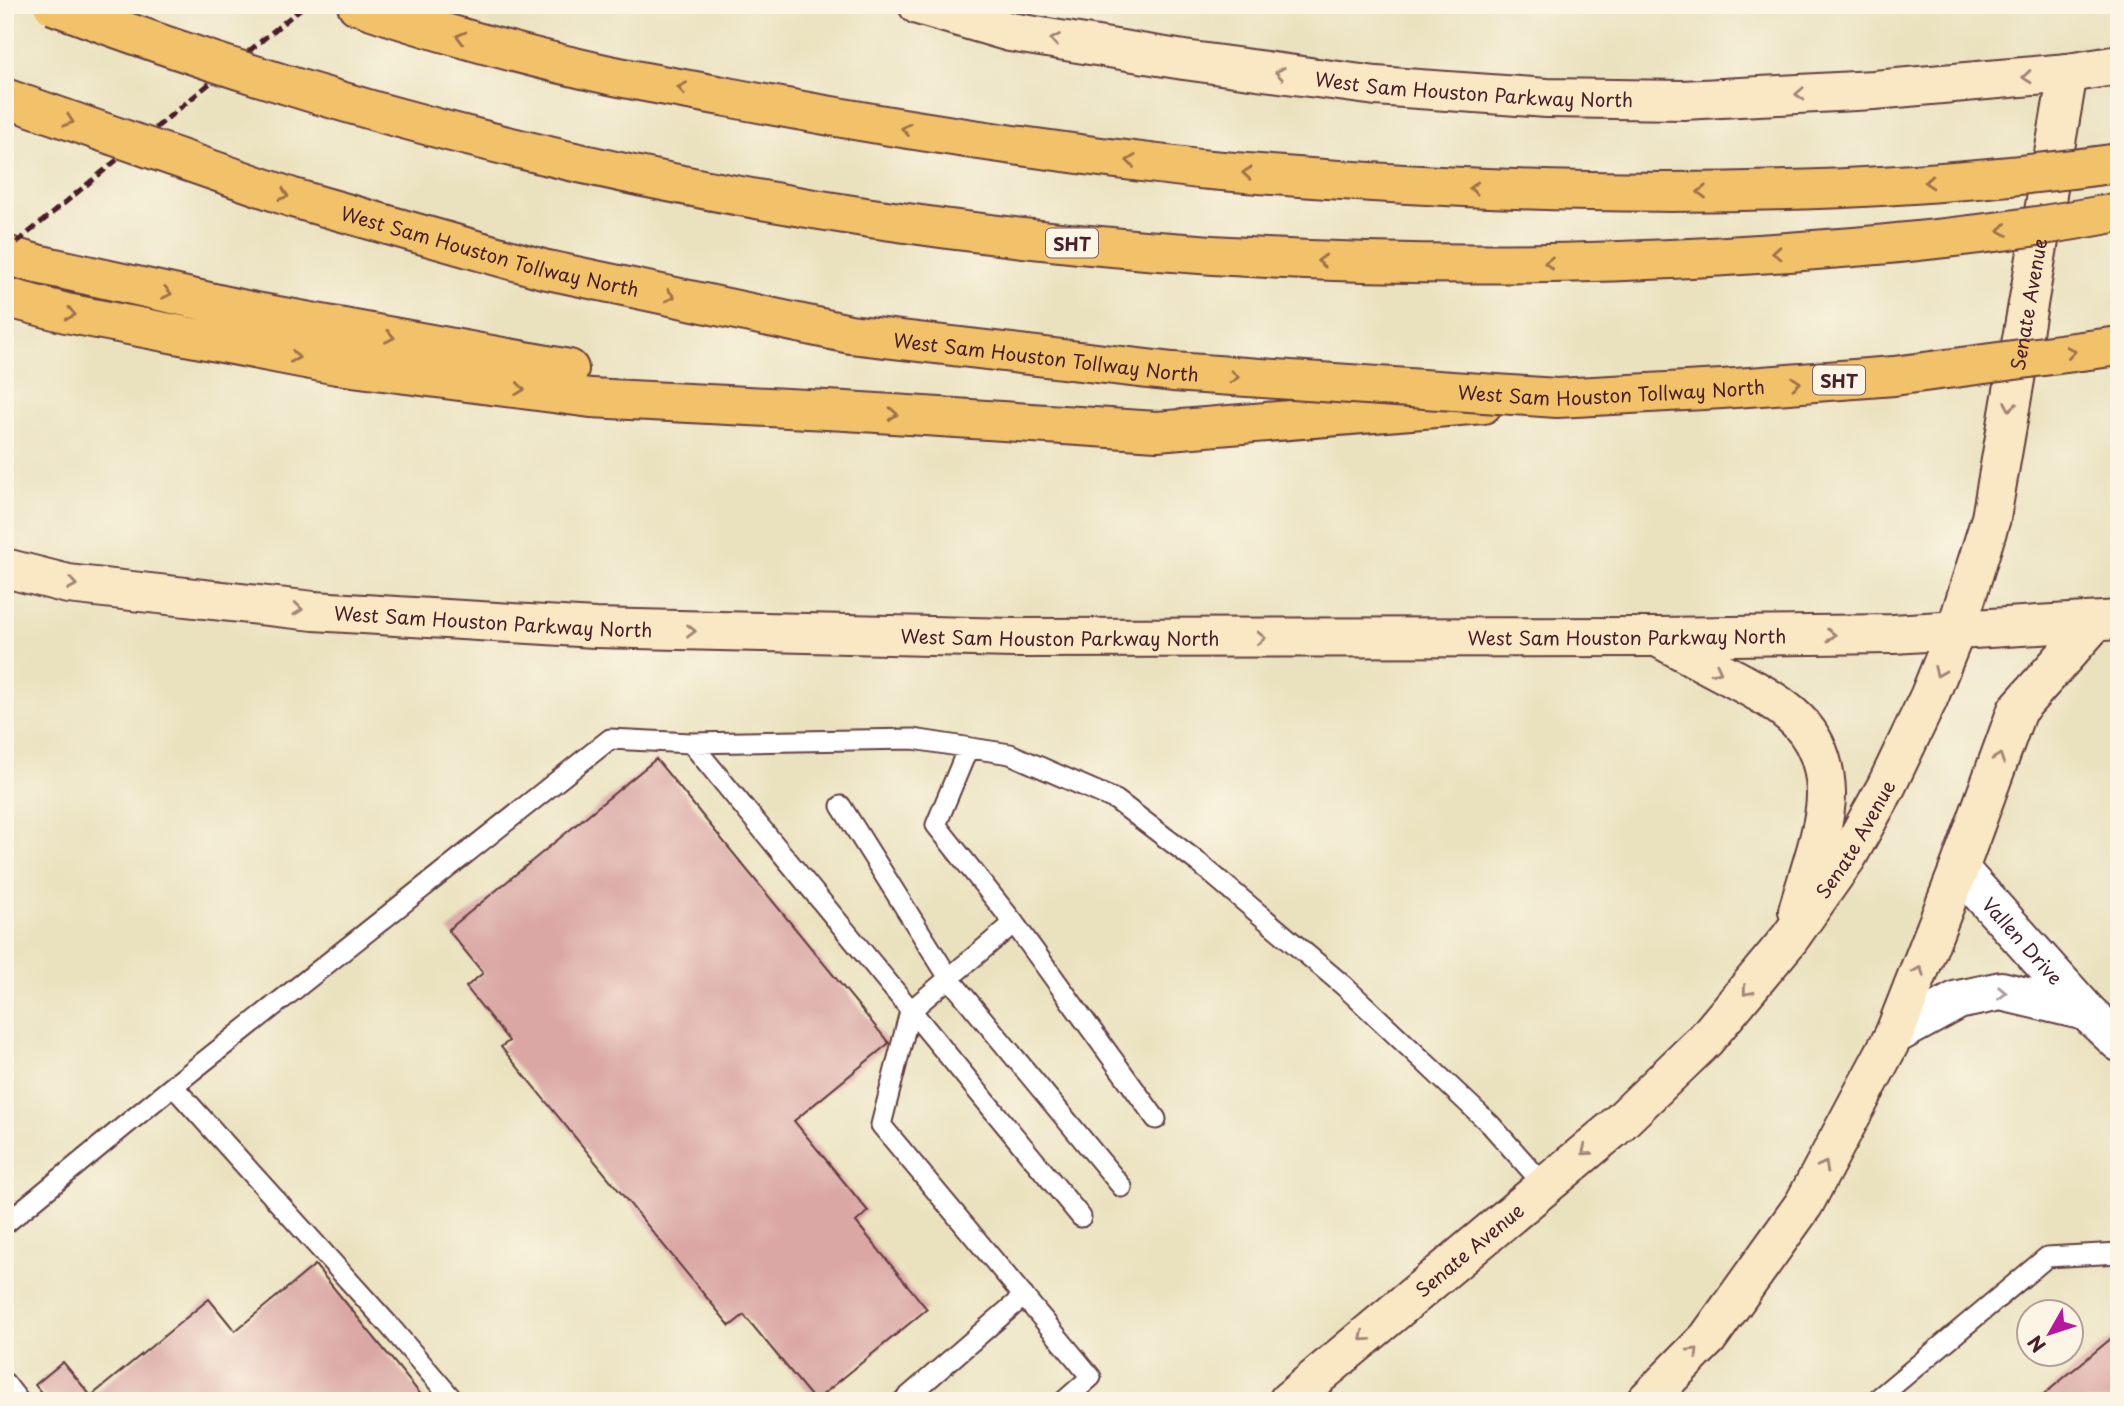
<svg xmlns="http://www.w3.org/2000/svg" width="2124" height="1406" font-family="'Playpen Sans',sans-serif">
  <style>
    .building { fill: #daa7a5 }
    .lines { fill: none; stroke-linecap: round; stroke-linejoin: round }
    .service-casing { stroke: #623c41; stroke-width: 23 }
    .minor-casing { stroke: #623c41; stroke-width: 42 }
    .secondary-casing { stroke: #623c41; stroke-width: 42 }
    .motorway-casing { stroke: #623c41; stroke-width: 42 }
    .service { stroke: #fff; stroke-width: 19 }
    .minor { stroke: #fff; stroke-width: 38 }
    .secondary { stroke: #fae7c3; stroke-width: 38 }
    .motorway { stroke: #f2c26a; stroke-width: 38 }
    .rail { stroke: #4a1f2b; stroke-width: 5; stroke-dasharray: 10 5; stroke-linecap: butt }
    .motorway-bridge-casing { stroke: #623c41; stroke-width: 42; stroke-linecap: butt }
    .motorway-bridge { stroke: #f2c26a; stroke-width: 38 }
    .oneway { stroke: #9e704a }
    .oneway2 { stroke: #a28377 }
    .oneway3 { stroke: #ae9aa0 }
    .labels { text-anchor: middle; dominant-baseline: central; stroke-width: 5; stroke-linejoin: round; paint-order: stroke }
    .shield { fill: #fcf5e5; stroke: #7f5f63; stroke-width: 2 }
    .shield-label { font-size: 18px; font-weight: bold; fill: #4a1f2b }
    .street-label { font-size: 19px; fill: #4a1f2b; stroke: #fcf5e5 }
  </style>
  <rect width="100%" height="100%" fill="#fcf5e5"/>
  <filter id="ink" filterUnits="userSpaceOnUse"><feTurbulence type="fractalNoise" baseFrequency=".0143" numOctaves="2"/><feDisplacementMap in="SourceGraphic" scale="14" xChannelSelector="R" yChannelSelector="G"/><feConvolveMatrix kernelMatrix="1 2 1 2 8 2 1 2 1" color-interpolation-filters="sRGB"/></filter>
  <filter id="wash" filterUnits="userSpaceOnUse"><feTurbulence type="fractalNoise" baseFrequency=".00686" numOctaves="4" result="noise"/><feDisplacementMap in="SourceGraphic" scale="28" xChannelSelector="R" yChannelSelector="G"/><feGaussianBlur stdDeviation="1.57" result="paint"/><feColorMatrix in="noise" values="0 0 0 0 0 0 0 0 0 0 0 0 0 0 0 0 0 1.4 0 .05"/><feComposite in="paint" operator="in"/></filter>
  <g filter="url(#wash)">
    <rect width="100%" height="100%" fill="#eae2bf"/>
    <g id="blocks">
      <!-- building -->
      <path class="building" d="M656 759 889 1043 794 1121 868 1211 856 1222 927 1309 815 1401 744 1315 730 1326 501 1047 509 1041 466 987 483 973 448 930Z
        M315 1265 426 1401H48L35 1385 63 1362 91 1396 209 1299 235 1331Z
        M2119 1332V1401H2036Z"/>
    </g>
  </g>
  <g filter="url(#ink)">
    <use href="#blocks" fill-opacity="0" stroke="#623c41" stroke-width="2"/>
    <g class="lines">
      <!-- service casing -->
      <g class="service-casing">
        <path id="service" d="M691 743 913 739 1010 754 1116 800 1199 863 1344 986 1490 1124 1545 1186
          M968 748 936 825 1014 923 1156 1119
          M841 806 949 978 1122 1187
          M1014 923 910 1011 881 1125 1091 1377 1064 1401
          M173 1086 387 1323 454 1401
          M5 1224 173 1086 610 739 691 743 1081 1217
          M5 1383 19 1401
          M903 1401 1024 1296
          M1875 1401 2047 1257 2119 1253"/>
      </g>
      <!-- minor casing -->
      <g class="minor-casing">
        <g id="minor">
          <path id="s1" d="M1959 869 2086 1011 2119 1042"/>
          <path d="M1894 1035 1958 1000 2001 991 2086 1011"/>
        </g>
      </g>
      <!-- secondary casing -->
      <g class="secondary-casing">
        <g id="secondary">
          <path id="s2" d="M918 5 1010 32 1184 60 1376 86 1547 98 1683 100 1874 90 2068 73 2119 65"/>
          <path id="s3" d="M5 568 68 584 314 611 595 628 1014 638 1657 637 1893 634 2119 620"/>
          <path d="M1659 638C1682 651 1706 664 1729 676 1781 704 1824 725 1826 792 1827 825 1807 878 1798 911"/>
          <path id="s4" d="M1288 1401 1612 1130 1705 1040 1790 938 1847 857 1886 787 1929 697 1956 630 1991 518 2068 73"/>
          <path d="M1646 1401 1708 1338 1804 1204 1894 1035 1959 869 2017 710 2095 622"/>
        </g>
      </g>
      <!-- motorway casing -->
      <g class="motorway-casing">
        <path id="motorway" d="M357 5C432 31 509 52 587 70 633 81 681 88 727 97 884 127 1041 151 1199 169
          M5 255 37 264 250 311 569 369
          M5 297 66 313 337 365 591 398 846 411 1157 431 1483 404"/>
      </g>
      <!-- service -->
      <use href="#service" class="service"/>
      <!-- minor -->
      <use href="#minor" class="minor"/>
      <!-- secondary -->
      <use href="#secondary" class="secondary"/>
      <!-- motorway -->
      <use href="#motorway" class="motorway"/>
      <!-- rail -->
      <path class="rail" d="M5 252 305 5"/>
      <!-- motorway-bridge casing -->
      <g class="motorway-bridge-casing">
        <g id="motorway-bridge">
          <path d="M53 5C580 204 1148 289 1710 257 1847 249 1984 238 2119 212"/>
          <path id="s5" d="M5 98 293 198 543 269 850 334 1173 372 1557 398 1722 389 1894 376 2119 346"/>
          <path d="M1199 169C1505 196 1814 205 2119 163"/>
        </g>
      </g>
      <!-- motorway-bridge -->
      <use href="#motorway-bridge" class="motorway-bridge"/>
    </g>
    <!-- one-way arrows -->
    <defs><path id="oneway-chevron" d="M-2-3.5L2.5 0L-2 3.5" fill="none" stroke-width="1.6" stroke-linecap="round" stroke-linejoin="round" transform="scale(1.75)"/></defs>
    <g class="oneway">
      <use href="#oneway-chevron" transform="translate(461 37) rotate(-165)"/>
      <use href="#oneway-chevron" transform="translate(682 88) rotate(-169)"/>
      <use href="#oneway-chevron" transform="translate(69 121) rotate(19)"/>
      <use href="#oneway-chevron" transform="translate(906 129) rotate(-170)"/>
      <use href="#oneway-chevron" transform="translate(1131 161) rotate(-173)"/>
      <use href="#oneway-chevron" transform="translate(1247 173) rotate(-175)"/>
      <use href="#oneway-chevron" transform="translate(1929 182) rotate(176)"/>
      <use href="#oneway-chevron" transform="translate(1474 188) rotate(-178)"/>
      <use href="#oneway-chevron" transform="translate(1702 192) rotate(179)"/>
      <use href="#oneway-chevron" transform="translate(284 195) rotate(19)"/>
      <use href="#oneway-chevron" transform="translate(2003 230) rotate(172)"/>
      <use href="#oneway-chevron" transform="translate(1777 253) rotate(176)"/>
      <use href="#oneway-chevron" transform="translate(1322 261) rotate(-178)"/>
      <use href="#oneway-chevron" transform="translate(1549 263) rotate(180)"/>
      <use href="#oneway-chevron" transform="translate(167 293) rotate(12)"/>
      <use href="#oneway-chevron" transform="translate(670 296) rotate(12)"/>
      <use href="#oneway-chevron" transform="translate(71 314) rotate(12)"/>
      <use href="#oneway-chevron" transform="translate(390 337) rotate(11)"/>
      <use href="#oneway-chevron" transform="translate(2071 352) rotate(-8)"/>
      <use href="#oneway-chevron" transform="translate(295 357) rotate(11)"/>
      <use href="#oneway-chevron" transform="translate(1234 377) rotate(4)"/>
      <use href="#oneway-chevron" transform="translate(1796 383) rotate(-4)"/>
      <use href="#oneway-chevron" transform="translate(520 389) rotate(7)"/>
      <use href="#oneway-chevron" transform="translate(893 414) rotate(4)"/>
    </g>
    <g class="oneway2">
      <use href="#oneway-chevron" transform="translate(1055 40) rotate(-171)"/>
      <use href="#oneway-chevron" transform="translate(1280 73) rotate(-172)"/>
      <use href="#oneway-chevron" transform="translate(2027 77) rotate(175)"/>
      <use href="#oneway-chevron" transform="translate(1800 94) rotate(177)"/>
      <use href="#oneway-chevron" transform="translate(2010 406) rotate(100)"/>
      <use href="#oneway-chevron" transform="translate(72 584) rotate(9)"/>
      <use href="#oneway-chevron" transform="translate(298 609) rotate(6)"/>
      <use href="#oneway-chevron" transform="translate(691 631) rotate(1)"/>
      <use href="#oneway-chevron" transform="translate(1831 635) rotate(-1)"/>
      <use href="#oneway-chevron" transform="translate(1261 638)"/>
      <use href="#oneway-chevron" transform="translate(1717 670) rotate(28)"/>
      <use href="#oneway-chevron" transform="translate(1939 672) rotate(112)"/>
      <use href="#oneway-chevron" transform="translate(1999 758) rotate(-70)"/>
      <use href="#oneway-chevron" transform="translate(1919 971) rotate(-69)"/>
      <use href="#oneway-chevron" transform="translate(1747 991) rotate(130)"/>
      <use href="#oneway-chevron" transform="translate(1586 1151) rotate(140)"/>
      <use href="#oneway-chevron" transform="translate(1824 1166) rotate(-62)"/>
      <use href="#oneway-chevron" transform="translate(1364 1337) rotate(140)"/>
      <use href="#oneway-chevron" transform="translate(1694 1352) rotate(-45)"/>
    </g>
    <use class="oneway3" href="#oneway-chevron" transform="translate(2002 993) rotate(1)"/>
  </g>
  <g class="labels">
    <!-- shield labels -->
    <g class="shield">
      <rect x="1046" y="228.5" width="52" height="29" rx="5"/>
      <rect x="1813" y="365.5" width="52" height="29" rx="5"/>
    </g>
    <g class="shield-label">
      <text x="1072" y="243">SHT</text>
      <text x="1839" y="380">SHT</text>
    </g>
    <!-- street labels -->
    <g class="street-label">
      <text stroke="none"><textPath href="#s2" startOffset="564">West Sam Houston Parkway North</textPath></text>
      <text stroke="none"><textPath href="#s5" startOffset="509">West Sam Houston Tollway North</textPath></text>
      <text stroke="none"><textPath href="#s4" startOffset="1370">Senate Avenue</textPath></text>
      <text stroke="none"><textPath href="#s5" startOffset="1076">West Sam Houston Tollway North</textPath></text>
      <text stroke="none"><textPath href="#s5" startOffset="1643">West Sam Houston Tollway North</textPath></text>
      <text stroke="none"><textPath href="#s3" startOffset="492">West Sam Houston Parkway North</textPath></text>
      <text stroke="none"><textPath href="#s3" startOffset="1626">West Sam Houston Parkway North</textPath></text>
      <text stroke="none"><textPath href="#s3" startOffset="1059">West Sam Houston Parkway North</textPath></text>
      <text stroke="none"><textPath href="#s4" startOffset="803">Senate Avenue</textPath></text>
      <text stroke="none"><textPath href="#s1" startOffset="96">Vallen Drive</textPath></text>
      <text stroke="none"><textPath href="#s4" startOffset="236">Senate Avenue</textPath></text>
    </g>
  </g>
  <!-- margin -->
  <rect width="2124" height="1406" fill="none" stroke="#fcf5e5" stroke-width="28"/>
  <!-- north arrow -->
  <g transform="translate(2050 1333) rotate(231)"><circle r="33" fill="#fcf5e5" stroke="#b59f9b" stroke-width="2"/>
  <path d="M0-5L12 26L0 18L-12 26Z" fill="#b5179e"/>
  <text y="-10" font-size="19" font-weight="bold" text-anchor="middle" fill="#4a1f2b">N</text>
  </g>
</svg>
